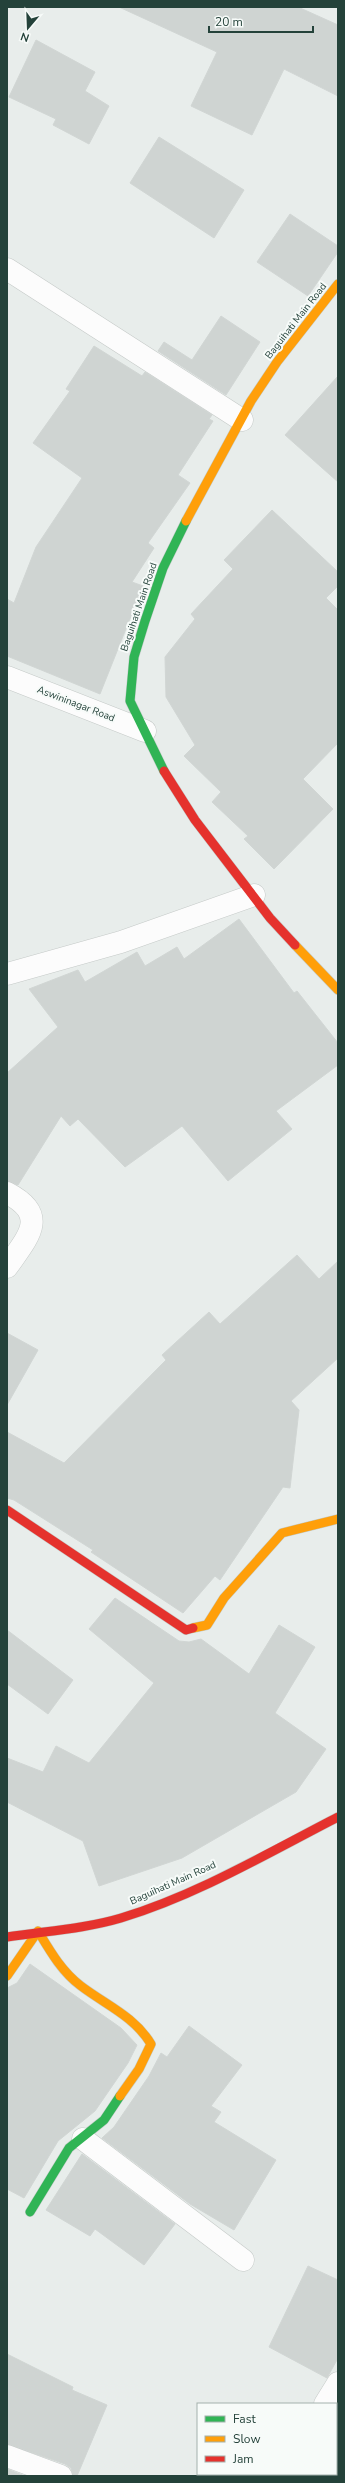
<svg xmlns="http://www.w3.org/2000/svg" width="345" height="2483" font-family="'Nunito Sans',sans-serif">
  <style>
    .building { fill: #cfd4d2; stroke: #d1d6d4 }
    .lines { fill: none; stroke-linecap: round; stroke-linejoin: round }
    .street-casing { stroke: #c5cac8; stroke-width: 23 }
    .fast-casing { stroke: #c3cbc8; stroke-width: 10 }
    .slow-casing { stroke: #c3cbc8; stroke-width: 10 }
    .jam-casing { stroke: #c3cbc8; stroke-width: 10 }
    .street { stroke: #fcfcfc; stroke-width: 22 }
    .fast { stroke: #30b455; stroke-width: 9 }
    .slow { stroke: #ff9f0a; stroke-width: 9 }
    .jam { stroke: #e5322d; stroke-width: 9 }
    .labels { text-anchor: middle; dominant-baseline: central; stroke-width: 4; stroke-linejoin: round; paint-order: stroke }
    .street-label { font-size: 10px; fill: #24423a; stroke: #f7fbf9 }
  </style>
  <rect width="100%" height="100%" fill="#e8edeb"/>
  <!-- building -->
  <path class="building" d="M119 7H298L338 25V96L284 69 252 135 191 106 217 52Z
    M36 40 95 72 85 91 109 106 89 144 53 125 56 119 9 97Z
    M159 137 244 190 214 238 130 183Z
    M290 214 338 246V252L308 296 257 262Z
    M221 316 260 342 226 395 158 351 164 342 192 360Z
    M94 346 142 376 145 372 212 415 209 419 213 421 178 475 190 483 148 543 154 548 132 582 143 586 100 694 7 656V599L14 603 36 547 82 478 33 443 70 391 66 389Z
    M338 376V482L285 435Z
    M272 510 338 572V586L326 598 338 610V743L303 779 333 809 274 869 244 839 248 836 212 802 221 792 184 756 195 745 166 697 165 657 195 619 191 614 233 569 224 560Z
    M239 919 294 993 297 991 338 1043V1065L276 1111 292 1129 228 1181 182 1126 125 1167 78 1119 70 1126 61 1116 18 1185 7 1181V1073L58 1027 29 989 78 970 85 982 137 952 145 966 177 947 184 959Z
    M297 1255 319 1279 338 1261V1358L291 1401 299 1410 290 1488 283 1487 220 1580 215 1576 183 1613 91 1552 93 1550 14 1500 7 1498V1432L64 1463 166 1360 162 1355 209 1312 220 1324Z
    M7 1333 38 1350 7 1405Z
    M115 1598 179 1641 189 1642 201 1639 249 1674 279 1625 315 1647 275 1713 326 1749 296 1792 182 1858 99 1886 83 1841 7 1802V1758L43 1772 56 1746 89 1763 154 1683 89 1629Z
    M7 1630 73 1680 48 1714 7 1684Z
    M30 1964 121 2028 137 2045 128 2063 95 2111 58 2141 24 2198 7 2189V1988L17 1983Z
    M189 2026 242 2065 211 2106 221 2112 214 2122 276 2160 234 2230 190 2204 102 2138 114 2127 149 2076 161 2053 167 2057Z
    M82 2154 175 2224 144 2265 95 2229 90 2236 46 2210Z
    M308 2266 338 2280V2358L327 2378 269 2347Z
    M7 2354 73 2387 72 2390 107 2405 77 2476H73L71 2468 65 2464 7 2444Z
    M7 2469 25 2476H7Z"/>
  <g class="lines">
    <!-- street casing -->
    <g class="street-casing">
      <path id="street" d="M7 269 242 420
        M7 677 145 731
        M7 974 121 942 254 895
        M7 1193C50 1215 28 1237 7 1267
        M83 2139 243 2260
        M325 2404 338 2383
        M7 2456 61 2476
        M283 2476 284 2474"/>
    </g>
    <!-- fast casing -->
    <g class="fast-casing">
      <path id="fast" d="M164 771 130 701 134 657 145 621 163 568 186 521
        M30 2212 69 2148 104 2120 120 2096"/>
    </g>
    <!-- slow casing -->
    <g class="slow-casing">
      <path id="slow" d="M186 521 251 401 277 362 338 284
        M295 945 338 990
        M193 1628 207 1625 224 1598 282 1533 338 1519
        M7 1976 38 1931C50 1951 62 1972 81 1986 106 2005 134 2016 151 2044L139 2069 120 2096"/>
    </g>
    <!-- jam casing -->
    <g class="jam-casing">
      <path id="jam" d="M164 771 195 820 270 918 295 945
        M7 1510 186 1630 193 1628
        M7 1937C45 1931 84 1929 121 1918 197 1895 268 1853 338 1817"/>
    </g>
    <!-- street -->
    <use href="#street" class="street"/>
    <!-- fast -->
    <use href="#fast" class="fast"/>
    <!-- slow -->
    <use href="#slow" class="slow"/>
    <!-- jam -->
    <use href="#jam" class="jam"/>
  </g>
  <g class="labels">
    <!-- street labels -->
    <g class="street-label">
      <text transform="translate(296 321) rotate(-52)">Baguihati Main Road</text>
      <text transform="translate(139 607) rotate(-71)">Baguihati Main Road</text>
      <text transform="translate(76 704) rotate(21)">Aswininagar Road</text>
      <text transform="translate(173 1883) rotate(-24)">Baguihati Main Road</text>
    </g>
  </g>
  <!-- border -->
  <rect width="345" height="2483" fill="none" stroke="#24423a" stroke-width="16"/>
  <!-- legend -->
  <rect x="197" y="2403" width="140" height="72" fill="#f7fbf9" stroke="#a3b1ad"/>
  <rect x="205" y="2416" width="20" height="6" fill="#30b455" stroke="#a3b1ad"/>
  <text x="233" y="2423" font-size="12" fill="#24423a">Fast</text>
  <rect x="205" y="2436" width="20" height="6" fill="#ff9f0a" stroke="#a3b1ad"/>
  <text x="233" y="2443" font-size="12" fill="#24423a">Slow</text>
  <rect x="205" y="2456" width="20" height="6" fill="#e5322d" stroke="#a3b1ad"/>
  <text x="233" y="2463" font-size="12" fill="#24423a">Jam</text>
  <!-- north arrow -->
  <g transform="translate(28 28) rotate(199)" stroke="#f7fbf9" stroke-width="3" paint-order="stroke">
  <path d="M0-3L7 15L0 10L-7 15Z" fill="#24423a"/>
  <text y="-6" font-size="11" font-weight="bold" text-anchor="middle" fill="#24423a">N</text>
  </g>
  <!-- scale -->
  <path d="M209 26v6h104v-6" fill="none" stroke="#24423a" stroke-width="2"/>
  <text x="215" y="26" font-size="12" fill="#24423a" stroke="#f7fbf9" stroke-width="3" paint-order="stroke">20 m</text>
</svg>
